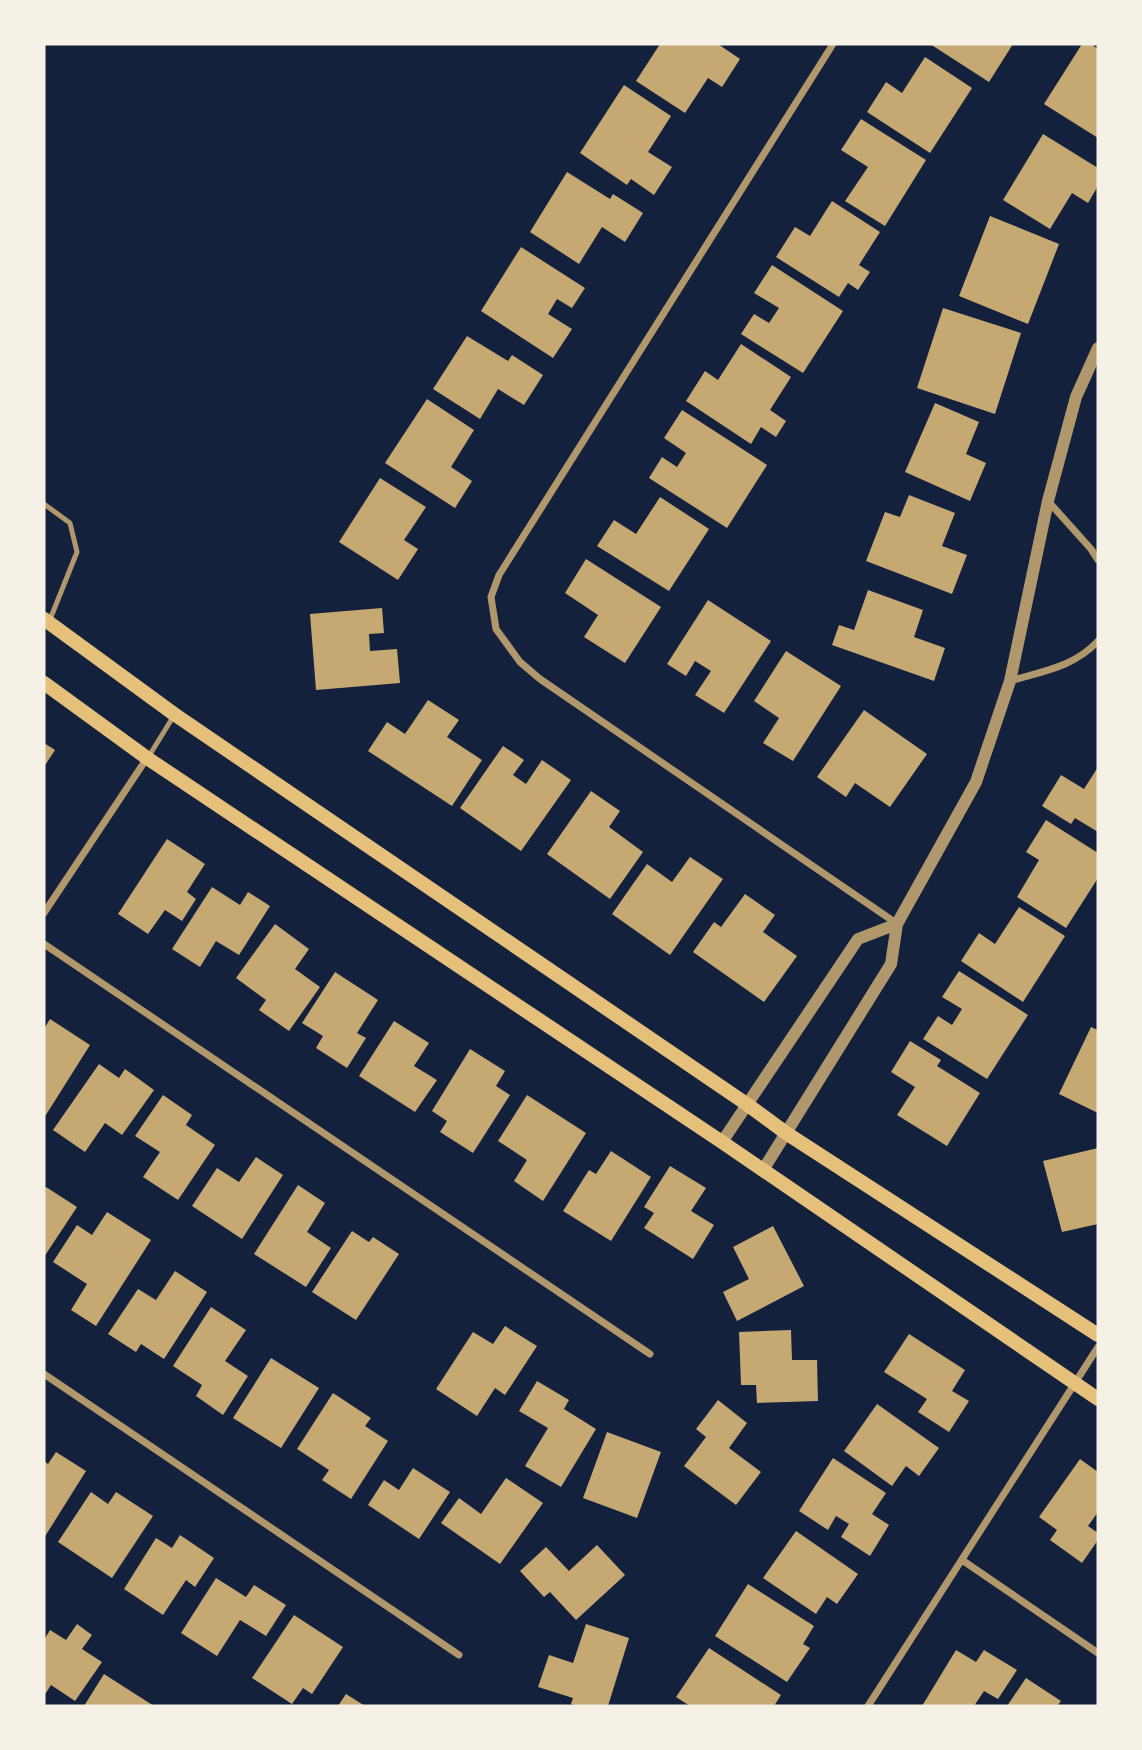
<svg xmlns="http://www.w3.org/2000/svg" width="1142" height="1750" font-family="Bitter,serif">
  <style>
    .building { fill: #c6a872 }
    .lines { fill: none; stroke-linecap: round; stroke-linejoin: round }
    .service { stroke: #b1986c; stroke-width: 5 }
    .minor { stroke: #b1986c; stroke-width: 7 }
    .tertiary { stroke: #b1986c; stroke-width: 12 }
    .secondary { stroke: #e5c07b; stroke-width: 14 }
  </style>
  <rect width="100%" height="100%" fill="#14213d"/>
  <!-- building -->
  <path class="building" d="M660 44H718L740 59 722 87 708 78 685 113 636 81Z
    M930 44H1013L989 82Z
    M1082 44H1091L1098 49V138L1044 104Z
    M925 57 972 88 930 153 867 112 886 82 902 93Z
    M624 85 671 116 648 152 672 167 654 195 631 179 627 185 580 153Z
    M861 119 926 160 885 226 845 201 868 167 841 150Z
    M1043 134 1098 168V186L1088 203 1072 193 1050 229 1003 200Z
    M567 172 610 199 613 194 643 213 625 242 602 227 579 264 530 232Z
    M832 201 880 232 859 265 870 272 858 290 848 283 839 297 776 257 795 227 810 236Z
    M990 216 1059 244 1028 324 959 296Z
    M521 247 585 288 572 308 557 299 548 314 572 329 553 358 481 311Z
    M772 265 843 311 803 373 741 334 754 314 769 323 779 308 754 293Z
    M943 308 1021 333 995 414 917 388Z
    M467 336 508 361 512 355 543 375 524 405 498 389 480 419 433 389Z
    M741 344 791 377 770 410 786 421 776 437 761 427 751 444 686 401 705 371 718 380Z
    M427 399 474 430 451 467 472 481 455 508 385 463Z
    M935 403 979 422 966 454 986 463 970 501 905 472Z
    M682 410 767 465 727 528 649 478 662 457 677 467 686 453 664 438Z
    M380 478 426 507 404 540 418 549 398 580 339 542Z
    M909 495 955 513 942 546 967 555 952 594 866 561 885 512 900 517Z
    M660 497 709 529 669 591 597 546 614 520 636 534Z
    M586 559 661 607 625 663 584 637 598 615 565 593Z
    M868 590 923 610 914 637 945 648 934 681 832 645 839 625 854 630Z
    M708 600 771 641 724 713 695 695 711 671 695 661 686 676 667 664Z
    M382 608 384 633 369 634 370 651 397 649 400 683 316 690 310 614Z
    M786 651 841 686 793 761 763 743 779 718 754 701Z
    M428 700 459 720 447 737 482 760 452 806 368 751 387 722 405 734Z
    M864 710 927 754 890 807 855 783 846 797 817 777Z
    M44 743 55 750 44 767Z
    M503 746 524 760 513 775 526 784 542 760 571 780 521 851 460 808Z
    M1098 767V832L1075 818 1071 824 1042 806 1061 775 1084 789Z
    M591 791 620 811 609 827 643 852 610 899 547 854Z
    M1046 820 1098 853V878L1066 928 1017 897 1039 860 1026 852Z
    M167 839 205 864 187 892 196 899 182 921 165 910 148 934 118 914Z
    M690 857 723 879 670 955 612 914 647 864 672 882Z
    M212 887 240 905 248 892 270 906 239 955 216 941 200 967 172 949Z
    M745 894 775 915 763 932 797 956 764 1002 693 952 714 922 721 927Z
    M1019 907 1065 936 1023 1002 961 961 979 933 995 944Z
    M275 924 309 949 295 969 320 987 289 1031 259 1010 266 1000 236 978Z
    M959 971 1028 1015 987 1079 923 1039 938 1016 952 1025 962 1009 942 997Z
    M335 972 378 1000 357 1033 366 1038 347 1068 316 1048 323 1036 302 1023Z
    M50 1019 90 1045 44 1118V1029Z
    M394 1021 429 1043 414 1066 437 1080 415 1112 359 1076Z
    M1091 1027 1098 1030V1113L1059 1094Z
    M910 1041 941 1060 937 1066 980 1093 947 1146 897 1115 915 1087 891 1072Z
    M470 1049 505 1071 496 1086 510 1095 473 1153 440 1132 447 1121 432 1111Z
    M99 1064 119 1078 125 1069 154 1090 122 1135 105 1123 85 1152 53 1130Z
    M163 1095 192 1115 186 1125 215 1145 178 1200 143 1177 160 1152 135 1136Z
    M527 1095 586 1133 543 1201 514 1181 527 1160 498 1141Z
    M1098 1148V1224L1062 1232 1043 1161Z
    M611 1151 651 1177 611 1241 563 1211 589 1170 596 1174Z
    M256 1157 283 1175 242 1239 192 1206 217 1168 239 1182Z
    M670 1166 706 1188 691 1211 714 1225 693 1259 644 1228 654 1213 644 1207Z
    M298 1185 325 1203 307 1232 331 1248 306 1287 254 1254Z
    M46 1187 77 1207 44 1257V1190Z
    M107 1212 151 1240 96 1326 71 1310 87 1284 53 1262 77 1225 92 1235Z
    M773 1226 804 1286 737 1321 723 1292 749 1279 733 1247Z
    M352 1231 369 1242 373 1237 399 1254 356 1320 312 1292Z
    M175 1271 207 1292 164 1359 141 1344 136 1352 108 1334 138 1289 156 1300Z
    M211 1307 246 1330 225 1361 248 1376 223 1415 196 1396 202 1385 173 1366Z
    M505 1326 537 1346 505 1395 495 1388 477 1416 436 1389 473 1332 493 1344Z
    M791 1330 792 1360H817L818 1401 757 1403 756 1385H741L739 1332Z
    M909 1334 965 1370 952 1391 969 1401 949 1432 918 1412 927 1399 884 1372Z
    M271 1358 319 1388 281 1448 233 1418Z
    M537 1381 569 1400 564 1409 596 1429 561 1487 525 1466 548 1428 519 1411Z
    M333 1393 371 1418 365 1426 388 1441 351 1499 322 1480 329 1470 297 1449Z
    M718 1400 747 1423 729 1448 761 1472 736 1505 684 1466 706 1437 696 1429Z
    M877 1404 939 1448 919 1476 906 1466 892 1486 844 1451Z
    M607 1432 661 1452 637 1518 583 1498Z
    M56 1452 86 1471 44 1538V1461L48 1464Z
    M833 1458 886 1493 872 1514 889 1525 870 1556 841 1537 849 1524 836 1516 828 1530 799 1511Z
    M1080 1459 1098 1472V1512L1088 1526 1098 1533V1540L1082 1563 1050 1540 1057 1530 1039 1517Z
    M413 1468 450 1492 419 1539 368 1505 384 1480 399 1490Z
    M506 1478 543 1503 500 1564 441 1523 459 1498 481 1514Z
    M91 1492 108 1504 116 1492 153 1516 112 1578 58 1542Z
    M796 1531 858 1574 837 1604 827 1597 816 1614 763 1578Z
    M180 1535 214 1558 195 1587 186 1580 163 1615 124 1589 156 1538 172 1548Z
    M597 1545 625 1575 576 1620 550 1592 544 1597 520 1571 546 1547 569 1571Z
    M216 1578 246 1597 254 1585 286 1605 266 1636 240 1620 217 1656 181 1633Z
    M748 1584 814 1626 803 1644 810 1648 787 1682 715 1636Z
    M294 1615 343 1647 312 1694 303 1688 292 1704 252 1678Z
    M77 1624 92 1635 82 1649 102 1662 75 1701 51 1685 44 1696V1640L50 1630 66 1640Z
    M586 1624 629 1638 608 1706H579L571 1704 573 1698 538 1687 549 1655 573 1663Z
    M709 1648 781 1695 774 1706H690L676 1697Z
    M956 1650 976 1662 984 1650 1017 1670 998 1699 984 1691 974 1706H922Z
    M104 1674 154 1706H84Z
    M1026 1678 1061 1701 1057 1706H1007Z
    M346 1694 365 1706H338Z"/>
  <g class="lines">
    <!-- service -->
    <path class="service" d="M44 504 70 523 77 552 49 622
      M149 756 173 717"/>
    <!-- minor -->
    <path class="minor" d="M833 44 499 575 491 597 496 629 520 662 540 679 896 923
      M1048 501 1091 549 1098 560
      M1010 681C1043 671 1074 667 1098 641
      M44 913 147 758
      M44 944 650 1354
      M44 1374 459 1655
      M962 1560 1098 1653
      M868 1706 1098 1347"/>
    <!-- tertiary -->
    <path class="tertiary" d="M722 1142 858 939 897 924
      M763 1170 891 964 897 924 976 782 1010 681 1048 501 1076 397 1098 348"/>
    <!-- secondary -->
    <path class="secondary" d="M44 619 174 714 748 1105 786 1133 1098 1335
      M44 683 147 758 722 1142 1098 1399"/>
  </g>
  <!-- border -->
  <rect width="1142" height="1750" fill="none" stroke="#f6f1e7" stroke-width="91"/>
</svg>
